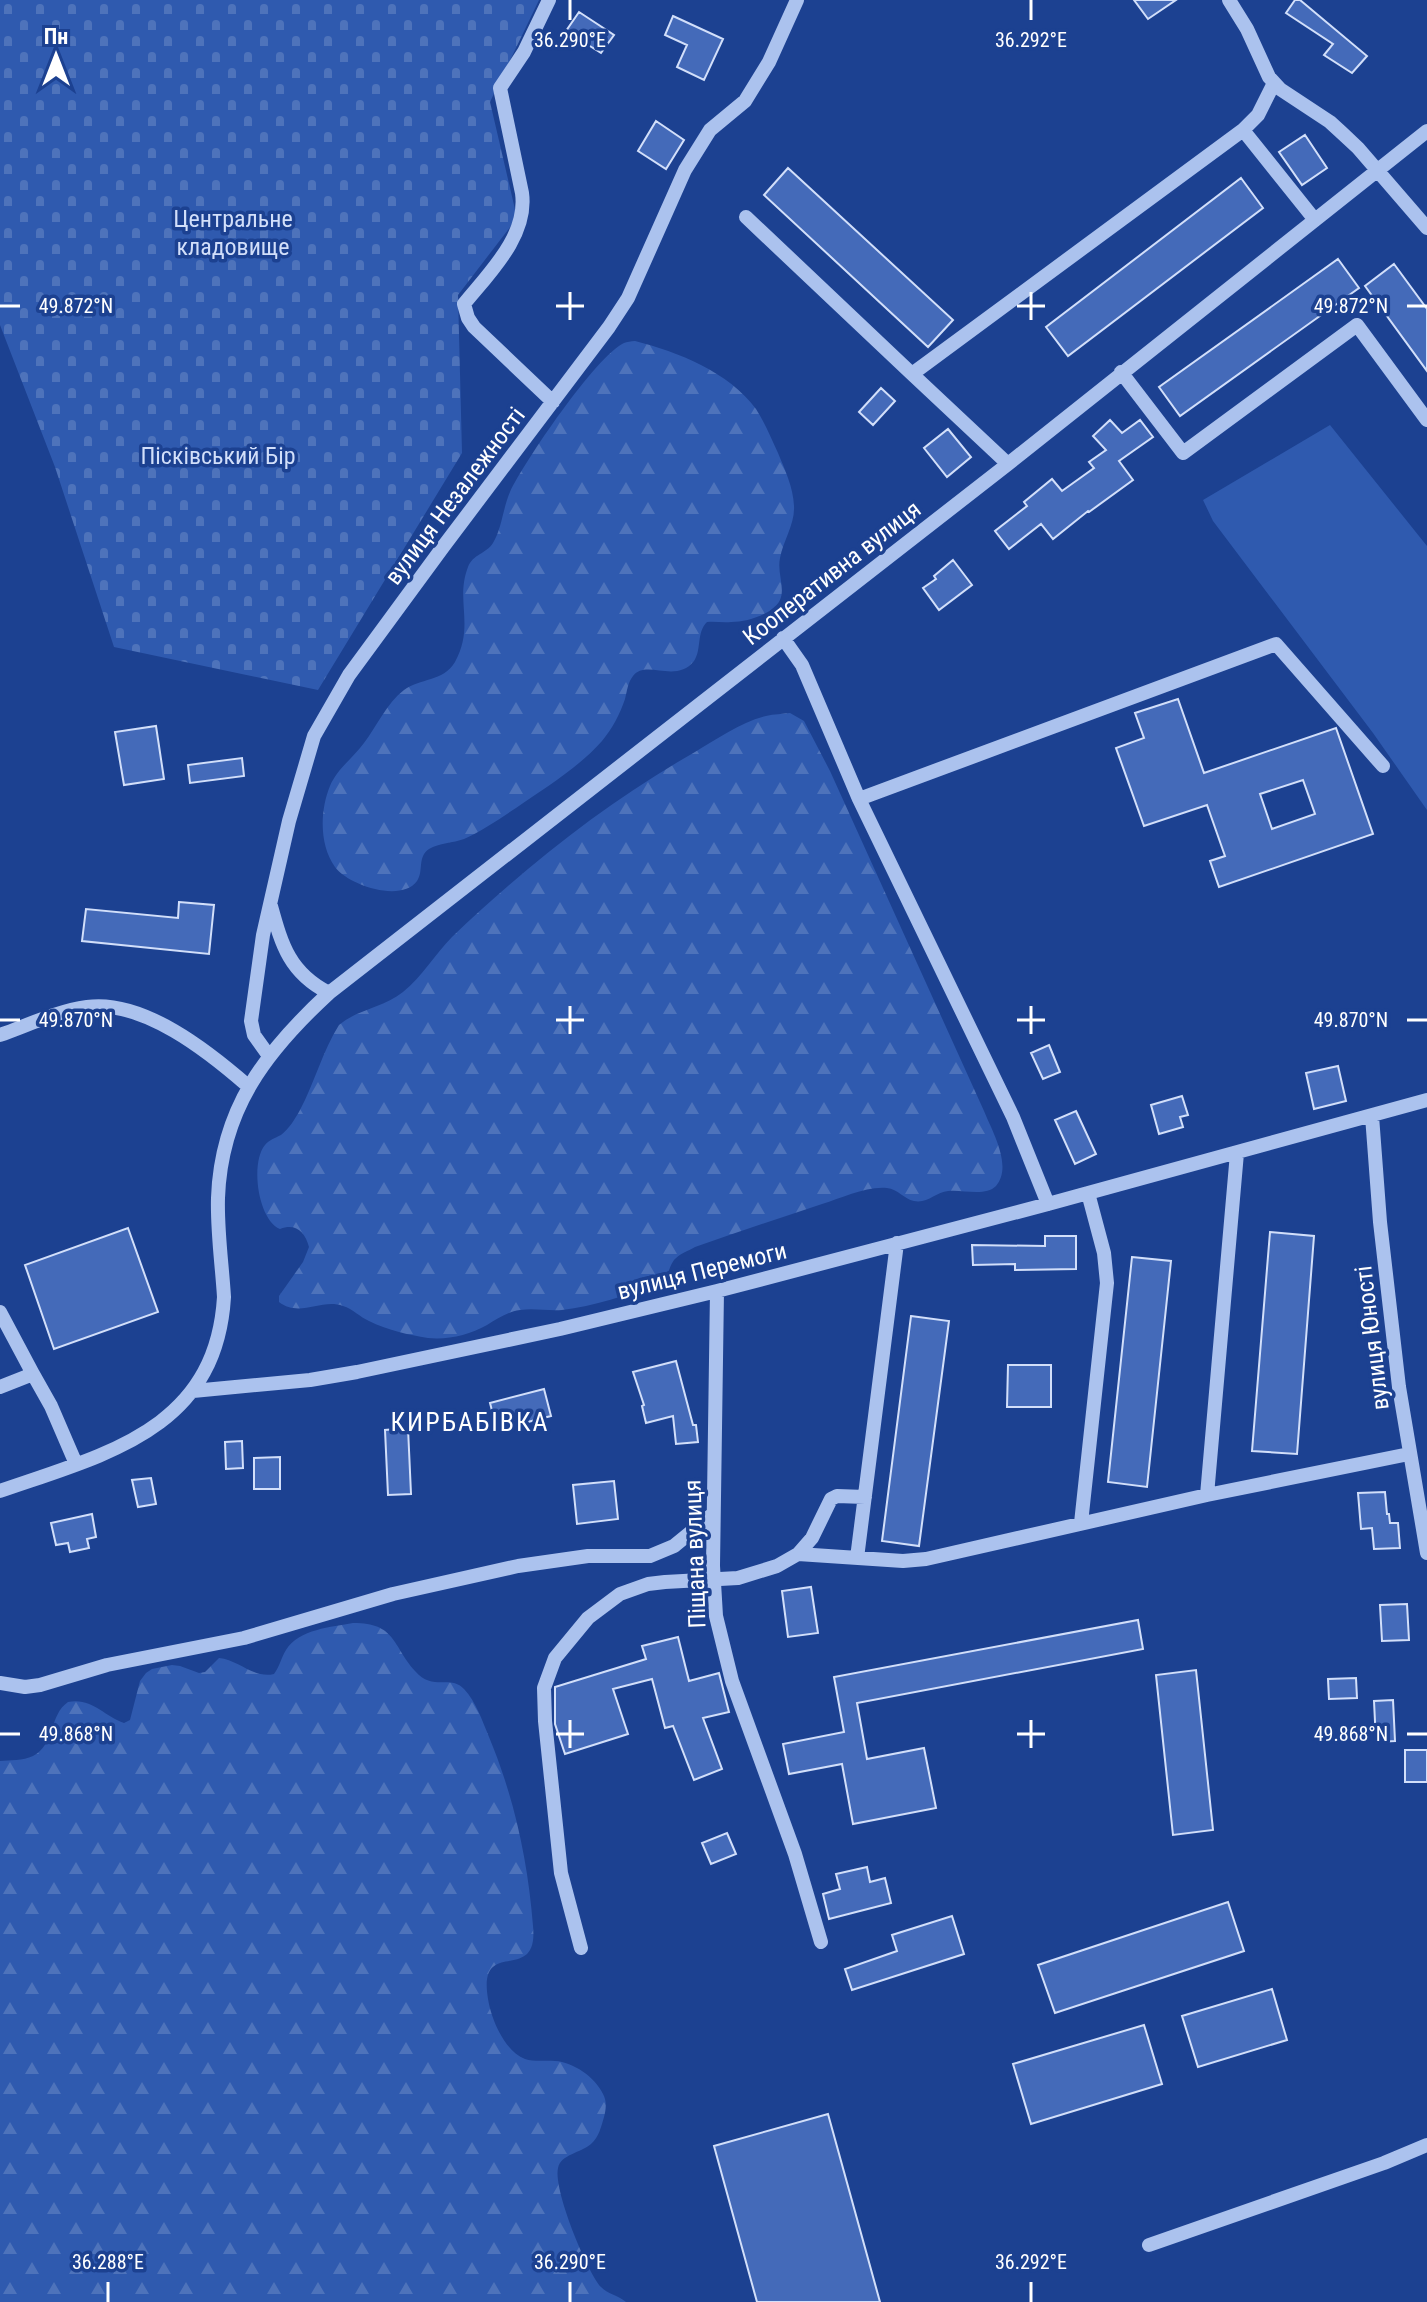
<svg xmlns="http://www.w3.org/2000/svg" width="1427" height="2302" font-family="'Roboto Condensed',sans-serif">
  <style>
    .forest { fill: url(#forest-firs) }
    .cemetery { fill: url(#cemetery-stones) }
    .garden { fill: #2f5aaf }
    .building { fill: #446ab9; stroke: #d2dffa; stroke-width: 2; fill-rule: evenodd }
    .lines { fill: none; stroke-linecap: round; stroke-linejoin: round }
    .minor { stroke: #abc2ee; stroke-width: 14 }
    .ticks { fill: none; stroke: #fff; stroke-width: 3 }
    .labels { text-anchor: middle; dominant-baseline: central; stroke-width: 7; stroke-linejoin: round; paint-order: stroke }
    .park-label { font-size: 24px; fill: #d2dffa; stroke: #1c4191 }
    .street-label { font-size: 24px; fill: #fff; stroke: #1c4191 }
    .neighbourhood-label { font-size: 26px; letter-spacing: 2px; fill: #fff; stroke: #1c4191 }
    .ticks-label { font-size: 20px; text-anchor: middle; fill: #fff; stroke: #1c4191; stroke-width: 7; stroke-linejoin: round; paint-order: stroke }
  </style>
  <defs>
    <pattern id="forest-firs" width="22" height="20" patternUnits="userSpaceOnUse" patternTransform="scale(2)"><rect width="22" height="20" fill="#2f5aaf"/><path d="M5 1l3.5 6h-7zM16 11l3.5 6h-7z" fill="#4e73bb"/></pattern>
    <pattern id="cemetery-stones" width="16" height="16" patternUnits="userSpaceOnUse" patternTransform="scale(2)"><rect width="16" height="16" fill="#2f5aaf"/><path d="M2 7V4a2 2 0 0 1 4 0v3zM10 15v-3a2 2 0 0 1 4 0v3z" fill="#4e73bb"/></pattern>
  </defs>
  <rect width="100%" height="100%" fill="#1c4191"/>
  <!-- forest -->
  <path class="forest" d="M635 341C678 352 729 372 756 409 765 423 771 438 778 453 785 470 793 487 794 506 795 524 783 541 780 558 776 577 791 596 772 609 762 617 744 622 731 622 723 623 715 621 707 622 696 633 702 649 694 661 676 684 646 659 633 676 628 682 627 691 625 699 620 714 612 729 602 741 578 768 545 788 516 808 499 819 482 831 464 839 453 843 439 843 429 849 417 857 424 871 417 881 401 903 348 885 335 867 319 845 320 810 330 786 337 769 353 758 364 743 377 726 386 704 404 690 420 678 443 682 455 662 475 625 455 601 468 567 473 554 486 554 493 543 502 528 503 508 510 492 524 462 596 356 624 343 627 342 631 341 635 341Z
    M790 713 804 721 830 771 984 1111C992 1131 1013 1166 996 1186 985 1197 962 1189 948 1191 936 1192 927 1204 914 1201 904 1199 898 1189 887 1188 866 1186 842 1198 822 1204 780 1218 737 1232 695 1247 688 1251 679 1254 674 1260 666 1272 672 1274 656 1282 629 1296 593 1306 562 1310 548 1311 534 1308 520 1310 507 1312 497 1319 487 1325 469 1335 448 1340 428 1338 409 1335 387 1330 369 1321 360 1317 353 1309 343 1306 321 1298 300 1318 279 1302V1296L303 1262 309 1247C305 1232 296 1223 280 1229 258 1220 250 1163 265 1145 269 1140 275 1138 281 1135 289 1129 295 1119 300 1110 314 1084 323 1050 339 1025 358 1009 383 1008 403 992 422 977 435 954 452 937 525 867 607 802 695 752 717 739 741 722 766 716 774 714 783 714 790 713Z
    M353 1623C396 1623 392 1645 415 1671 433 1692 450 1674 464 1689 476 1702 482 1720 489 1737 514 1797 528 1861 533 1926 539 1987 477 1934 488 1999 491 2018 504 2051 525 2059 534 2062 545 2060 555 2061 573 2062 595 2077 603 2094 607 2101 606 2109 604 2117 601 2127 599 2137 591 2144 581 2153 561 2154 558 2168 553 2189 586 2270 601 2287 607 2294 618 2295 626 2302H0V1761C10 1760 23 1761 33 1756 55 1745 49 1715 68 1702 91 1697 104 1716 124 1723L130 1720 140 1681 146 1673 152 1669 172 1665 180 1666 199 1673 205 1672 219 1658C239 1660 254 1679 274 1674 280 1666 281 1658 286 1650 299 1629 332 1627 353 1623Z"/>
  <!-- cemetery -->
  <path class="cemetery" d="M0 0H539L490 102 517 218 458 295 462 453 318 690 114 647 55 467 0 325Z"/>
  <!-- garden -->
  <path class="garden" d="M1330 425 1427 546V810L1373 733 1213 521 1203 500Z"/>
  <!-- building -->
  <path class="building" d="M1134 0H1176L1148 19Z
    M1295 0H1300L1367 56 1352 73 1324 55 1333 44 1286 13Z
    M579 12 614 35 601 53 566 31Z
    M673 16 723 39 704 80 677 67 687 45 665 35Z
    M656 121 684 140 666 169 638 151Z
    M1305 135 1327 168 1302 185 1279 152Z
    M788 168 953 320 928 347 764 195Z
    M1241 178 1263 208 1068 356 1046 327Z
    M1338 259 1359 288 1180 416 1159 387Z
    M1394 264 1427 309V371L1365 286Z
    M881 388 895 401 873 425 859 412Z
    M1110 420 1122 433 1140 420 1153 437 1119 461 1133 480 1089 512 1088 511 1053 539 1041 524 1009 549 995 531 1027 506 1024 502 1052 479 1062 491 1094 468 1089 462 1106 450 1093 436Z
    M948 429 971 457 947 477 924 448Z
    M953 560 972 585 939 610 923 588 936 579 934 576Z
    M1178 699 1204 773 1336 728 1373 834 1219 887 1210 861 1225 856 1207 805 1144 826 1116 748 1144 738 1135 713ZM1303 780 1315 814 1272 829 1260 794Z
    M156 726 164 779 124 785 115 732Z
    M242 758 244 776 190 783 188 765Z
    M179 902 214 905 209 954 82 941 86 909 178 918Z
    M1049 1045 1060 1072 1043 1079 1031 1053Z
    M1338 1066 1346 1101 1314 1109 1306 1073Z
    M1182 1096 1188 1115 1180 1117 1183 1127 1159 1134 1151 1105Z
    M1076 1111 1096 1154 1075 1164 1055 1120Z
    M128 1228 158 1312 54 1349 25 1265Z
    M1270 1232 1314 1236 1297 1454 1252 1451Z
    M1045 1236H1076V1269L1015 1270V1264L973 1265 972 1245 1045 1246Z
    M1132 1257 1171 1261 1147 1487 1108 1482Z
    M911 1316 949 1321 919 1546 882 1541Z
    M676 1361 693 1425H696L698 1442 676 1444 673 1416 646 1423 642 1406 644 1405 633 1372Z
    M1008 1365H1051V1407H1007Z
    M544 1389 551 1416 497 1430 490 1403Z
    M408 1428 411 1494 388 1495 385 1430Z
    M242 1441 243 1468 226 1469 225 1442Z
    M280 1457V1489H254V1458Z
    M151 1478 156 1504 138 1507 132 1480Z
    M614 1481 618 1519 577 1524 573 1485Z
    M1385 1492 1387 1514H1389L1390 1523H1398L1400 1548 1374 1549 1372 1528 1361 1529 1358 1493Z
    M92 1514 96 1537 87 1539 89 1548 70 1552 68 1543 56 1545 51 1523Z
    M811 1587 818 1633 788 1637 782 1591Z
    M1407 1604 1409 1640 1382 1641 1380 1605Z
    M1138 1620 1143 1649 857 1703 867 1759 924 1748 936 1808 853 1824 842 1764 789 1774 783 1744 844 1732 834 1677Z
    M678 1637 689 1681 719 1673 729 1712 703 1718 722 1769 694 1780 673 1726 665 1728 652 1679 613 1689 628 1734 565 1754 555 1724V1687L646 1659 642 1646Z
    M1196 1670 1213 1830 1173 1835 1156 1675Z
    M1356 1678 1357 1698 1329 1699 1328 1679Z
    M1393 1700 1395 1741 1376 1742 1374 1701Z
    M1405 1750H1427V1782H1405Z
    M727 1833 736 1854 711 1864 702 1843Z
    M867 1867 870 1882 885 1878 891 1903 829 1919 823 1894 840 1889 836 1874Z
    M1228 1902 1244 1951 1055 2013 1038 1965Z
    M952 1916 964 1954 852 1990 845 1969 897 1951 892 1935Z
    M1272 1989 1287 2040 1198 2067 1182 2016Z
    M1144 2025 1162 2084 1031 2124 1013 2064Z
    M828 2114 880 2302H757L714 2146Z"/>
  <g class="lines">
    <!-- minor -->
    <path class="minor" d="M549 0 524 52 500 88 522 193C528 236 489 273 464 304L468 318 474 327 553 402
      M1229 0 1247 29 1269 77 1280 89 1330 122 1342 133 1358 148 1427 228
      M1243 130 1315 220
      M746 217 912 374 1243 130 1258 115 1274 83
      M1121 372 1183 453 1357 325 1427 420
      M912 374 1008 464
      M783 638 802 665 859 799 1013 1117 1048 1204
      M859 799 1276 644 1383 766
      M271 906C282 946 290 973 329 993
      M0 1035C28 1025 58 1011 87 1007 143 999 209 1052 248 1086
      M269 1056 254 1035 251 1021 263 935 289 821 314 736 349 675 443 547 609 327 628 298 685 170 710 130 745 101 769 62 797 0
      M1372 1116 1380 1222 1399 1387 1427 1553
      M717 1291 713 1566 716 1616 732 1681 795 1854 821 1942
      M0 1312 33 1374
      M0 1387 33 1374 51 1406 76 1464
      M193 1391 310 1380 357 1372 560 1329 717 1291 1048 1204 1427 1100
      M0 1491C106 1454 216 1430 224 1297 222 1264 217 1231 218 1198 221 1109 266 1051 329 993L1008 464 1427 131
      M1207 1495 1237 1153
      M1081 1523 1107 1283 1104 1253 1088 1193
      M798 1554 903 1561 926 1559 1207 1495 1409 1454
      M857 1558 897 1243
      M0 1683 25 1687 40 1685 107 1665 244 1638 393 1594 518 1566 588 1556H650L674 1546 713 1514
      M581 1948 561 1873 545 1721 544 1688 555 1658 588 1618 620 1594 648 1584 665 1582 738 1578 777 1566 798 1554 812 1538 831 1499 837 1496 865 1497
      M1149 2245 1384 2163 1427 2145"/>
  </g>
  <!-- ticks -->
  <path class="ticks" d="M570 0V20M1031 0V20M570 292V320M1031 292V320M0 306H20M556 306H584M1017 306H1045M1407 306H1427M570 1006V1034M1031 1006V1034M0 1020H20M556 1020H584M1017 1020H1045M1407 1020H1427M570 1720V1748M1031 1720V1748M0 1734H20M556 1734H584M1017 1734H1045M1407 1734H1427M108 2282V2302M570 2282V2302M1031 2282V2302"/>
  <g class="labels">
    <!-- park labels -->
    <g class="park-label">
      <text x="233" y="219">Центральне<tspan x="233" dy="28">кладовище</tspan></text>
      <text x="218" y="456">Пісківський Бір</text>
    </g>
    <!-- street labels -->
    <g class="street-label">
      <text transform="translate(455 496) rotate(-53)">вулиця Незалежності</text>
      <text transform="translate(832 573) rotate(-38)">Кооперативна вулиця</text>
      <text transform="translate(702 1271) rotate(-14)">вулиця Перемоги</text>
      <text transform="translate(1372 1338) rotate(-97)">вулиця Юності</text>
      <text transform="translate(695 1554) rotate(-92)">Піщана вулиця</text>
    </g>
    <!-- neighbourhood labels -->
    <g class="neighbourhood-label">
      <text x="470" y="1422">КИРБАБІВКА</text>
    </g>
  </g>
  <g class="ticks-label">
    <text x="570" y="47">36.290°E</text>
    <text x="1031" y="47">36.292°E</text>
    <text x="76" y="313">49.872°N</text>
    <text x="1351" y="313">49.872°N</text>
    <text x="76" y="1027">49.870°N</text>
    <text x="1351" y="1027">49.870°N</text>
    <text x="76" y="1741">49.868°N</text>
    <text x="1351" y="1741">49.868°N</text>
    <text x="108" y="2269">36.288°E</text>
    <text x="570" y="2269">36.290°E</text>
    <text x="1031" y="2269">36.292°E</text>
  </g>
  <!-- north arrow -->
  <g transform="translate(56 56)" stroke="#1c4191" stroke-width="6" paint-order="stroke">
  <path d="M0-6L14 30L0 20L-14 30Z" fill="#ffffff"/>
  <text y="-12" font-size="22" font-weight="bold" text-anchor="middle" fill="#ffffff">Пн</text>
  </g>
</svg>
